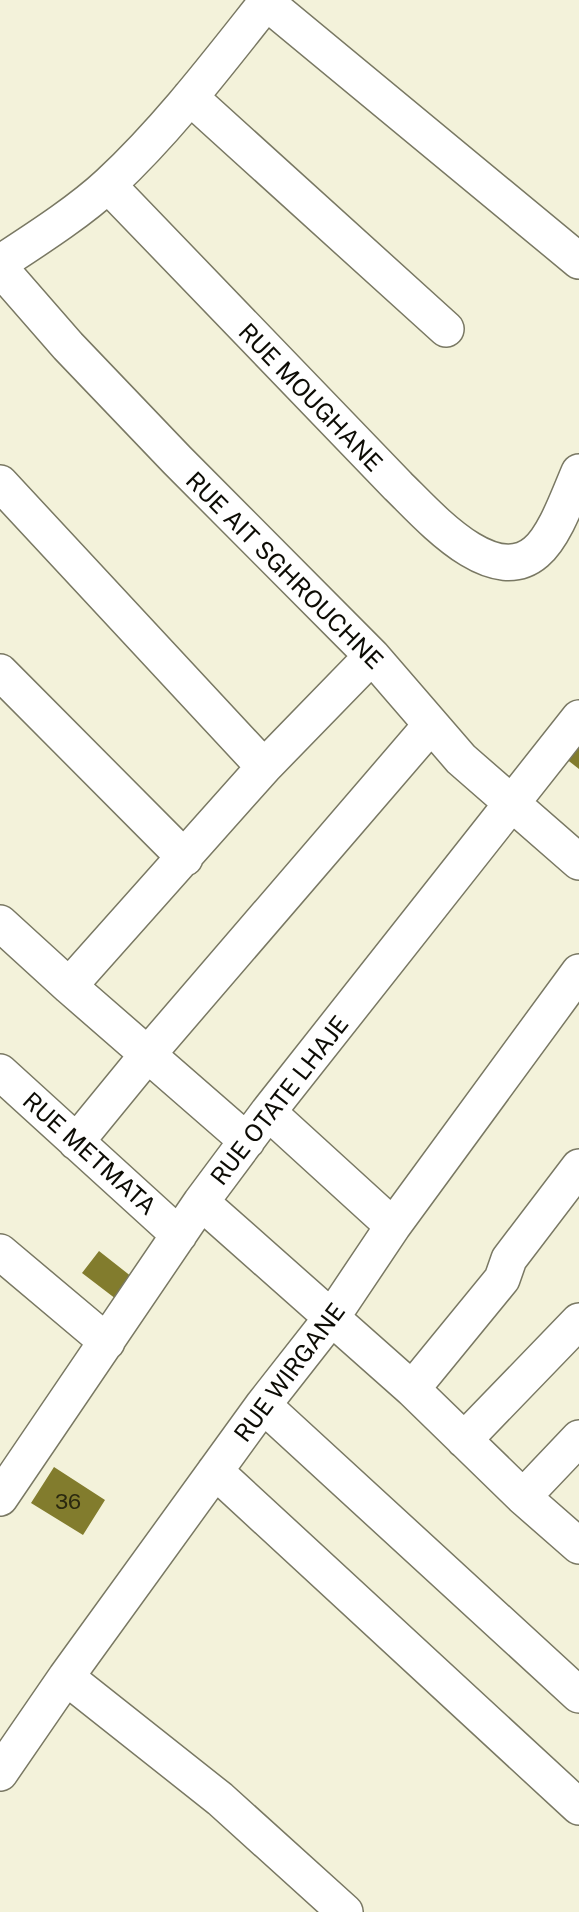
<svg xmlns="http://www.w3.org/2000/svg" width="579" height="1912" font-family="'Public Sans',sans-serif">
  <style>
    .building { fill: #827c2d }
    .lines { fill: none; stroke-linecap: round; stroke-linejoin: round }
    .minor-casing { stroke: #797863; stroke-width: 38 }
    .minor { stroke: #fff; stroke-width: 35 }
    .labels { text-anchor: middle; dominant-baseline: central; stroke-width: 6; stroke-linejoin: round; paint-order: stroke }
    .number-label { font-size: 21px; fill: #2a280f }
    .street-label { font-size: 24px; fill: #0d0c05; stroke: #fff }
  </style>
  <rect width="100%" height="100%" fill="#f3f2da"/>
  <!-- building -->
  <path class="building" d="M579 740V769L565 758Z
    M99 1251 132 1277 116 1299 82 1273Z
    M54 1467 105 1500 83 1535 31 1503Z"/>
  <g class="lines">
    <!-- minor casing -->
    <g class="minor-casing">
      <path id="minor" d="M266 2 579 261
        M190 97 446 329
        M108 185 398 486C427 514 492 590 536 552 555 536 569 495 579 472
        M0 263C35 240 79 212 109 184 168 129 218 63 268 0
        M0 268 68 346 177 460 372 656 461 759 579 862
        M0 483 264 767
        M0 672 185 858
        M0 923 69 986 247 1141
        M69 986 264 767 372 656
        M0 1072 179 1235
        M268 1112 393 1226
        M76 1142 148 1054 431 725
        M201 1202 412 1389 523 1497 579 1546
        M0 1252 107 1342
        M412 1389 502 1279 509 1259 579 1167
        M263 1405 579 1695
        M464 1440 579 1321
        M215 1471 579 1807
        M523 1497 579 1438
        M0 1498 201 1202 268 1112 579 718
        M66 1677 220 1799 345 1912
        M0 1773 66 1677 263 1405 332 1317 393 1226 579 972"/>
    </g>
    <!-- minor -->
    <use href="#minor" class="minor"/>
  </g>
  <g class="labels">
    <!-- number labels -->
    <g class="number-label">
      <text x="68" y="1501">36</text>
    </g>
    <!-- street labels -->
    <g class="street-label">
      <text transform="translate(311 397) rotate(46)">RUE MOUGHANE</text>
      <text transform="translate(285 570) rotate(45)">RUE AIT SGHROUCHNE</text>
      <text transform="translate(279 1100) rotate(-52)">RUE OTATE LHAJE</text>
      <text transform="translate(90 1153) rotate(42)">RUE METMATA</text>
      <text transform="translate(289 1372) rotate(-53)">RUE WIRGANE</text>
    </g>
  </g>
</svg>
